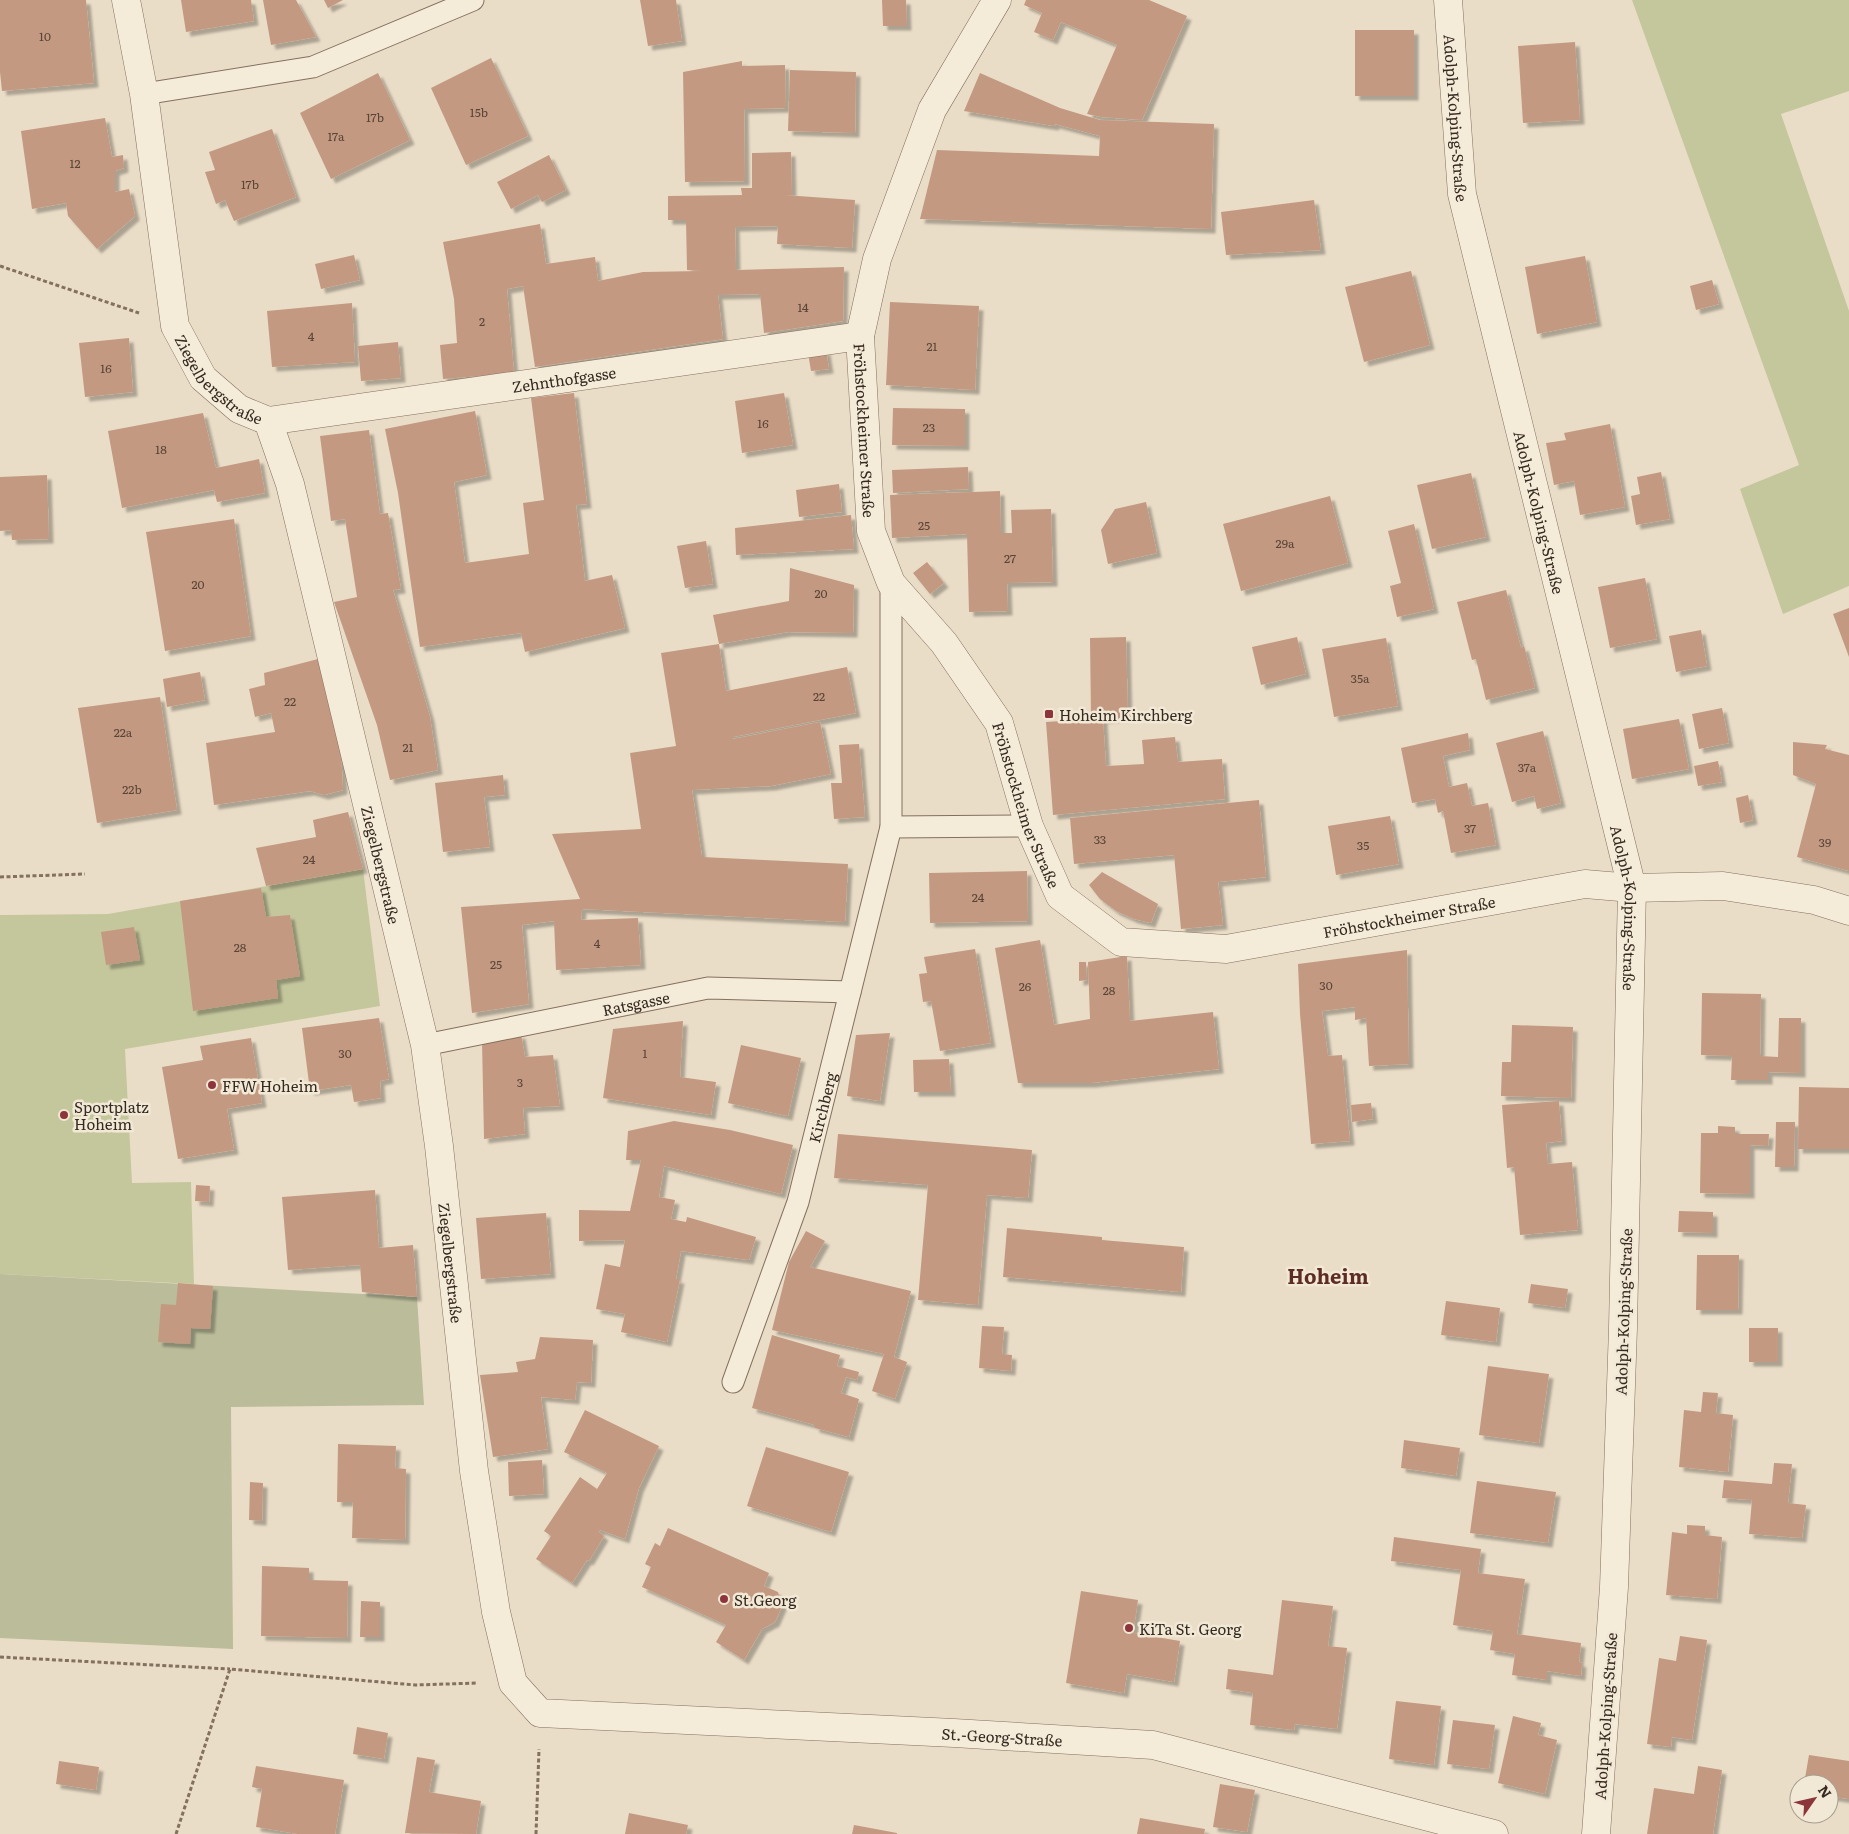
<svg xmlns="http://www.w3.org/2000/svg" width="1849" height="1834" font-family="Literata,serif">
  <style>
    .green { fill: #c4c79c }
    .cemetery { fill: #babc9a }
    .building { fill: #c49981; filter: url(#shadow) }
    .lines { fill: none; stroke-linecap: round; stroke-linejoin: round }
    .service-casing { stroke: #83705e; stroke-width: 23 }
    .minor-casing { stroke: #83705e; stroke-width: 29 }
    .path { stroke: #83705e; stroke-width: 3; stroke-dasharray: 4 2.5; stroke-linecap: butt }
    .service { stroke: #f5ebd9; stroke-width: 21 }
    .minor { stroke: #f5ebd9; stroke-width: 28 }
    .poi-dot { fill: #8c353b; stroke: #f2e8d6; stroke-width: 2 }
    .labels { text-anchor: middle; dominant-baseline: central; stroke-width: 5; stroke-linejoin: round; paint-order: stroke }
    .number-label { font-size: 12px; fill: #594538 }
    .street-label { font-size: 15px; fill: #352920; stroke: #f2e8d6 }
    .poi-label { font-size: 15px; fill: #352920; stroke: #f2e8d6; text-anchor: start }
    .district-label { font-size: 20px; font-weight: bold; fill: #5d2d24; stroke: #f2e8d6 }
  </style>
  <defs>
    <filter id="shadow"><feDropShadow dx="4.5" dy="4.5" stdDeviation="1" flood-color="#0004"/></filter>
  </defs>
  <rect width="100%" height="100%" fill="#eaddc7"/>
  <!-- green -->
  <path class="green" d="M1632 0H1849V91L1781 114 1849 311V586L1783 614 1740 489 1799 465Z
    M363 869 380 1006 125 1049 132 1183 191 1182 194 1284 0 1274V915L108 914Z"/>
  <!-- cemetery -->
  <path class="cemetery" d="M0 1274 417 1297 424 1405 231 1407 233 1649 0 1638Z"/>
  <!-- building -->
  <path class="building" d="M0 0H86L94 83 2 91 0 72Z
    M181 0H251L254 21 186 32Z
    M263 0H296L316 37 271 45Z
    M324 0H343L328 8Z
    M640 0H676L682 41 648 46Z
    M882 0H906L907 26H883Z
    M1026 0H1149L1187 16 1142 120 1101 117 1087 114 1117 45 1061 22 1053 40 1034 32 1042 13 1024 5Z
    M1355 30H1414V96H1355Z
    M1575 42 1580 120 1523 123 1518 46Z
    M491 58 528 136 466 165 431 88Z
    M742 61V66L785 65 786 108 744 109 745 181 685 182 683 72Z
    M790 70 856 72 855 133 788 131Z
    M378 73 410 140 331 179 300 113Z
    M980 73 1060 108 1100 120 1214 124 1211 229 920 219 937 150 1099 156 1100 136 1055 124 1054 126 964 111Z
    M105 118 112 157 123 155 124 168 115 171V192L129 189 135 216 97 249 68 216 66 203 32 209 21 131Z
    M272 129 296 197 234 221 225 200 216 204 205 172 215 170 209 152Z
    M791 152 792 195H784L855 200 852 248 777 244 778 226 735 227 736 270 844 267 843 321 764 333 760 294 718 295 723 339 535 367 523 286 507 289 514 373 443 379 440 345 457 343 454 299 443 242 540 224 546 264 595 257 598 281 643 272 702 271 687 270 686 220H668V196L742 195 741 188H752V153Z
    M549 155 566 190 542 202 538 195 511 209 497 182Z
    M1314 200 1321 250 1226 255 1221 212Z
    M354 255 360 280 321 289 315 264Z
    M1585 256 1597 322 1537 334 1525 267Z
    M1411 271 1430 345 1364 362 1345 287Z
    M1712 280 1719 304 1696 310 1690 286Z
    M890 302 979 306 975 390 886 385Z
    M352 303 355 362 272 367 267 311Z
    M129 338 133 392 85 397 79 343Z
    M398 342 401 378 361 381 358 346Z
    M826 350 829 369 811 371 808 353Z
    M574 393 587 504 576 505 585 581 612 575 625 628 525 652 521 633 420 647 398 493 385 429 475 411 487 475 454 482 465 563 529 554 523 503 544 500 531 398Z
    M784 393 793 445 742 453 735 401Z
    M893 408 965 409V446L892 445Z
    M203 413 216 468 259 459 265 493 217 502 214 490 122 508 108 431Z
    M1610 424 1625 507 1580 515 1574 481 1554 485 1546 443 1566 440 1564 433Z
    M369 430 380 514 388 513 401 589 393 590 430 717 438 770 390 780 377 725 334 602 357 597 345 519 331 521 320 436Z
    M968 467 969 489 893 493 892 470Z
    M1661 472 1670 519 1636 525 1631 496 1640 494 1637 477Z
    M1471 473 1486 537 1432 549 1417 485Z
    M47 475 49 539 12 540 11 530 0 531V477Z
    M839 484 842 512 799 517 796 490Z
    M1000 491 1001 533H1012L1011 510 1051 509 1053 582 1007 583 1008 611 969 612 967 534 892 538 890 495Z
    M1330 496 1348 563 1241 591 1223 524Z
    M1146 502 1157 553 1108 564 1101 530 1115 509Z
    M851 515 854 549 736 555 735 528Z
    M234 519 251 636 165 651 146 532Z
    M1414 524 1434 609 1397 617 1390 586 1401 583 1388 531Z
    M706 541 713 584 685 588 677 546Z
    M927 562 944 583 930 594 913 573Z
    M790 568 854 585 853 633 788 632 719 644 726 691 847 667 856 713 733 737V739L820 722 831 774 771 786 692 790 702 857 848 864 845 922 582 909 581 920 638 918 641 965 556 970 554 921 522 925 529 1004 472 1013 461 907 580 899 552 834 641 829 630 753 676 746 661 653 719 644 713 615 789 601Z
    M1645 578 1657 639 1610 648 1598 587Z
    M1506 590 1521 648 1524 646 1535 688 1486 700 1476 659 1472 660 1457 602Z
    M1849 608V657L1833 614Z
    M1701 630 1707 666 1676 672 1669 636Z
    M1126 637 1128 717 1103 719 1106 766 1144 764 1142 740 1175 737 1178 762 1222 759 1225 799 1053 815 1046 722 1091 719 1090 638Z
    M1297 637 1306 674 1261 685 1252 647Z
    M1386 638 1398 706 1334 717 1322 649Z
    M318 659 341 751 343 790 324 795 310 791 214 805 206 743 275 732 271 713 255 717 249 689 265 685 264 673Z
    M200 672 205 700 167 707 163 679Z
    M160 697 177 810 97 823 78 708Z
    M1722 708 1729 743 1699 749 1692 714Z
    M1679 719 1689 769 1632 779 1623 729Z
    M1543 731 1561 803 1537 809 1534 796 1512 802 1496 743Z
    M1468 733 1470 750 1443 756 1449 787 1467 783 1472 806 1488 803 1496 845 1451 853 1443 811 1438 813 1435 799 1412 803 1401 748Z
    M1793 742 1827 745 1825 749 1849 755V871L1797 857 1816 784 1793 775Z
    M859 744 865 817 834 819 831 783H842L839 745Z
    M1718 761 1722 782 1698 786 1694 766Z
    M503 775 505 795 484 797 490 847 443 852 435 783Z
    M1748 795 1753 820 1740 823 1736 798Z
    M1259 800 1266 877 1218 882 1223 925 1181 929 1174 855 1074 864 1070 818Z
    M348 812 363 869 266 886 256 848 316 837 313 820Z
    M1390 816 1399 864 1336 875 1328 826Z
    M1027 871 1028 921 930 923 929 873Z
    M1102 872 1158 904 1151 923 1134 919 1116 911 1100 899 1089 885Z
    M261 888 266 917 290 915 300 976 276 980 278 998 193 1011 180 901Z
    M134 927 140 960 106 965 101 932Z
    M1040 940 1054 1025 1090 1019 1088 962 1127 956 1130 1021 1213 1012 1219 1069 1091 1083H1018L995 948Z
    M975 949 991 1043 940 1051 931 1001 923 1002 919 974 927 973 924 957Z
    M1407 950 1409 1064 1369 1066 1366 1018 1355 1020V1007L1322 1011 1328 1056 1342 1055 1350 1141 1311 1144 1300 1014 1298 964Z
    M1079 962H1086L1087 980 1079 981Z
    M1702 993 1761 994 1760 1056 1778 1057 1779 1018H1801V1073L1768 1072V1080H1731L1732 1056 1701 1055Z
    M379 1018 389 1079 380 1081 381 1098 354 1102 351 1085 310 1091 302 1028Z
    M683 1021 680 1077 716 1082 711 1115 603 1098 613 1029Z
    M1512 1025 1573 1027 1571 1098 1501 1096 1502 1062H1511Z
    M890 1033 880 1101 847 1096 856 1035Z
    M521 1034 525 1057 553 1055 560 1106 523 1108 525 1134 484 1139 482 1041Z
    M251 1038 262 1103 227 1109 234 1150 178 1159 162 1067 203 1060 200 1046Z
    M741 1045 801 1058 788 1116 728 1103Z
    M949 1059 951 1092H914L913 1060Z
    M1799 1087 1849 1088V1149H1798Z
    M1559 1101 1562 1141 1546 1143 1548 1164 1572 1162 1578 1230 1520 1235 1514 1167 1507 1168 1502 1105Z
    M1371 1103 1373 1119 1352 1122 1351 1105Z
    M674 1121 730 1130 793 1145 781 1194 664 1166 659 1197 675 1200 671 1219 686 1222 687 1217 756 1237 749 1260 681 1251 676 1279H680L667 1342 621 1332 625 1314 596 1309 605 1264 620 1267 625 1240 579 1241V1210L630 1211 641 1160H626L628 1131Z
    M1776 1122H1795L1794 1167H1775Z
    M1718 1126 1735 1127V1134H1769L1768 1146 1750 1145V1194L1700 1193 1701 1133H1718Z
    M838 1134 1032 1150 1028 1198 987 1195 978 1305 918 1300 928 1185 834 1178Z
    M196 1185 210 1186 209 1202 195 1201Z
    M375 1190 379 1248 413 1245 417 1297 362 1292 360 1265 288 1270 282 1197Z
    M1679 1211 1713 1212V1233L1678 1232Z
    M546 1213 551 1274 481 1279 476 1218Z
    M1007 1228 1102 1237V1240L1184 1247 1181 1292 1003 1277Z
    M806 1231 825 1241 810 1267 911 1291 894 1357 907 1362 895 1399 872 1391 884 1354 772 1330 789 1262Z
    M1697 1255H1739L1738 1310H1696Z
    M178 1283 213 1286 210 1329 191 1328 190 1344 158 1342 161 1304 176 1305Z
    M1531 1284 1568 1289 1565 1308 1528 1303Z
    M1446 1301 1500 1308 1496 1342 1441 1335Z
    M982 1326 1004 1327 1002 1354 1012 1355 1011 1371 979 1368Z
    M1749 1328H1778V1362H1749Z
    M772 1335 840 1355 837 1366 859 1372 857 1380 846 1377 841 1393 859 1399 849 1437 815 1428V1425L752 1408Z
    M540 1337 593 1340 591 1383 577 1382 575 1400 541 1397 548 1449 493 1457 480 1375 518 1372 516 1362 535 1359Z
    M1488 1366 1549 1374 1539 1443 1479 1435Z
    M1703 1392 1718 1393 1716 1413 1733 1415 1728 1472 1679 1467 1684 1410 1701 1412Z
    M585 1410 659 1446 639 1488 625 1539 600 1530 599 1532 604 1536 589 1561 587 1560 572 1583 536 1559 551 1536 544 1531 580 1477 597 1489 607 1473 564 1452Z
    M1404 1440 1460 1448 1456 1476 1401 1468Z
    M338 1444 396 1446 395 1468 406 1469 405 1540 352 1538 353 1502H337Z
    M766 1447 849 1472 831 1532 747 1506Z
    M542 1460 544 1494 509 1496 508 1462Z
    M1774 1463 1792 1464 1788 1503 1806 1505 1802 1538 1749 1534 1752 1500 1722 1498 1724 1480 1772 1484Z
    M1477 1481 1556 1492 1548 1543 1470 1533Z
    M250 1482 263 1483 262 1521 249 1520Z
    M1687 1525 1705 1526V1535L1722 1537 1717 1599 1666 1595 1672 1532 1687 1534Z
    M668 1528 769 1573 764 1586 778 1592 782 1606 775 1622 762 1629 744 1660 716 1642 726 1625 642 1587 651 1567 645 1564 655 1543 660 1546Z
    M1394 1537 1481 1549 1478 1573 1525 1579 1517 1634 1581 1643 1579 1662 1582 1663 1581 1676 1547 1671V1680L1512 1675 1515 1654 1490 1650 1493 1631 1453 1625 1461 1570 1391 1561Z
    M262 1566 309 1568V1580L348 1581 347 1638 261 1636Z
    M1081 1591 1138 1600 1133 1633 1180 1641 1174 1682 1127 1674 1124 1693 1066 1683Z
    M1282 1600 1333 1606 1328 1646 1347 1648 1337 1729 1295 1724 1294 1730 1250 1725 1253 1693 1226 1689 1228 1669 1273 1675Z
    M361 1601 380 1602V1637H360Z
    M1680 1636 1707 1640 1692 1740 1672 1737 1671 1747 1647 1744 1659 1658 1676 1661Z
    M1396 1701 1441 1706 1434 1765 1389 1759Z
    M1513 1716 1541 1723 1538 1735 1557 1740 1545 1794 1498 1783Z
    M1453 1720 1495 1725 1489 1769 1447 1764Z
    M357 1727 388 1733 384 1759 353 1754Z
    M1809 1755 1849 1761V1799L1829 1796V1784H1804Z
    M417 1757 435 1760 429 1792 481 1801 476 1834 405 1833Z
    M59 1761 99 1767 96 1790 56 1784Z
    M256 1766 344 1780 335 1834H298L256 1827 262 1789 252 1787Z
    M1698 1766 1722 1770 1713 1834H1647L1654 1788 1694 1794Z
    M1220 1784 1255 1790 1247 1832 1213 1827Z
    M629 1813 688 1825 686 1834H625Z
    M1140 1818 1205 1829 1204 1834H1137Z
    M854 1825 897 1833V1834H852Z"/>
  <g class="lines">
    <!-- service casing -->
    <g class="service-casing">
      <g id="service">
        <path d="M144 94 313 67 473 0"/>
        <path d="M891 827 1029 826"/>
        <path id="s1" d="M425 1045 708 988 850 992"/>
        <path id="s2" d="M733 1382 798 1202 891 827V583"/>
      </g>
    </g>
    <!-- minor casing -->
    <g class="minor-casing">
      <g id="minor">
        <path id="s3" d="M126 0 144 94 175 326 203 378 239 409 268 421 290 484 425 1045 439 1146 474 1471 496 1612 513 1683 540 1713 954 1733 1153 1745 1494 1834"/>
        <path id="s4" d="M997 0 932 110 877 259 860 336 871 531 891 583 944 643 999 723 1029 826 1060 896 1121 942 1226 949 1585 884 1632 888 1723 886 1814 900 1849 911"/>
        <path id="s5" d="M1448 0 1462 194 1632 888 1623 1328 1614 1587 1596 1834"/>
        <path id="s6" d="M268 421 860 336"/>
      </g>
    </g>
    <!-- path -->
    <path class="path" d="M0 266 139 313
      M0 877 85 874
      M0 1657 230 1669
      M176 1834 230 1669 415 1685 477 1683
      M536 1834 539 1749"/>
    <!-- service -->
    <use href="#service" class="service"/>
    <!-- minor -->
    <use href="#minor" class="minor"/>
  </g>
  <!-- markers -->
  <g class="poi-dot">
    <rect x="1044" y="709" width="10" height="10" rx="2.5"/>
    <circle cx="212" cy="1085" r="5"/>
    <circle cx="64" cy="1115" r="5"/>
    <circle cx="724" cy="1599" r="5"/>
    <circle cx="1129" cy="1628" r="5"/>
  </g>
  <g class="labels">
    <!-- number labels -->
    <g class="number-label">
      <text x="45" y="36">10</text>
      <text x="479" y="112">15b</text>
      <text x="375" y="117">17b</text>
      <text x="336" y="136">17a</text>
      <text x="75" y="163">12</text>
      <text x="250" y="184">17b</text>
      <text x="803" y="307">14</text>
      <text x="482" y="321">2</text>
      <text x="311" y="336">4</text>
      <text x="932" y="346">21</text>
      <text x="106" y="368">16</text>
      <text x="763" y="423">16</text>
      <text x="929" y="427">23</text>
      <text x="161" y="449">18</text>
      <text x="924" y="525">25</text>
      <text x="1285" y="543">29a</text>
      <text x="1010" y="558">27</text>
      <text x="198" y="584">20</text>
      <text x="821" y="593">20</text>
      <text x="1360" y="678">35a</text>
      <text x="819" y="696">22</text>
      <text x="290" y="701">22</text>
      <text x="123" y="732">22a</text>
      <text x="408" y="747">21</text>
      <text x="1527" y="767">37a</text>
      <text x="132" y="789">22b</text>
      <text x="1470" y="828">37</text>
      <text x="1100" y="839">33</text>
      <text x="1825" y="842">39</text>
      <text x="1363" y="845">35</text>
      <text x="309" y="859">24</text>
      <text x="978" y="897">24</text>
      <text x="597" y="943">4</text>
      <text x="240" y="947">28</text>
      <text x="496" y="964">25</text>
      <text x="1326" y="985">30</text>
      <text x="1025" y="986">26</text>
      <text x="1109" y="990">28</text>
      <text x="345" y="1053">30</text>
      <text x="645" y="1053">1</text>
      <text x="520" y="1082">3</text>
    </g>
    <!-- street labels -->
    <g class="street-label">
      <text stroke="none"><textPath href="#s5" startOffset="118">Adolph-Kolping-Straße</textPath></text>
      <text stroke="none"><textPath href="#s3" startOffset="401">Ziegelbergstraße</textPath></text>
      <text stroke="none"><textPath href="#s6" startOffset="299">Zehnthofgasse</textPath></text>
      <text stroke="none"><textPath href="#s4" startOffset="460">Fröhstockheimer Straße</textPath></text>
      <text stroke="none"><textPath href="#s5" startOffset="522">Adolph-Kolping-Straße</textPath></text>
      <text stroke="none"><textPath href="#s4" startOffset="880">Fröhstockheimer Straße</textPath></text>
      <text stroke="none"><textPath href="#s3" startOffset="926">Ziegelbergstraße</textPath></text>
      <text stroke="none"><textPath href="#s5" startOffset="928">Adolph-Kolping-Straße</textPath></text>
      <text stroke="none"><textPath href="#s4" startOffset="1345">Fröhstockheimer Straße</textPath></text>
      <text stroke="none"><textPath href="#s1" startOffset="215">Ratsgasse</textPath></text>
      <text stroke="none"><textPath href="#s2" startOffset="289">Kirchberg</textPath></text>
      <text stroke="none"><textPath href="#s3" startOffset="1331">Ziegelbergstraße</textPath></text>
      <text transform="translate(1623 1312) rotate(-88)">Adolph-Kolping-Straße</text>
      <text transform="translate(1605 1716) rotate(-86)">Adolph-Kolping-Straße</text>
      <text stroke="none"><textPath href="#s3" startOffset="2259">St.-Georg-Straße</textPath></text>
    </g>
    <!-- poi labels -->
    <g class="poi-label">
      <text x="1059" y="714">Hoheim Kirchberg</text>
      <text x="222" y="1085">FFW Hoheim</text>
      <text x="74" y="1106">Sportplatz<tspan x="74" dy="17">Hoheim</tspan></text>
      <text x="734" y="1599">St.Georg</text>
      <text x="1139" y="1628">KiTa St. Georg</text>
    </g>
    <!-- district labels -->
    <g class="district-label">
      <text x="1328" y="1275">Hoheim</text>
    </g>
  </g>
  <!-- north arrow -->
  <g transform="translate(1814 1799) rotate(56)"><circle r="24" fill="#f2e8d6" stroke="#a69c8d"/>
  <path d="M0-4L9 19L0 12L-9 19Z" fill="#8c353b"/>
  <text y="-8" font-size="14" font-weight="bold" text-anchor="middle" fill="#352920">N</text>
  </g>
</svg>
